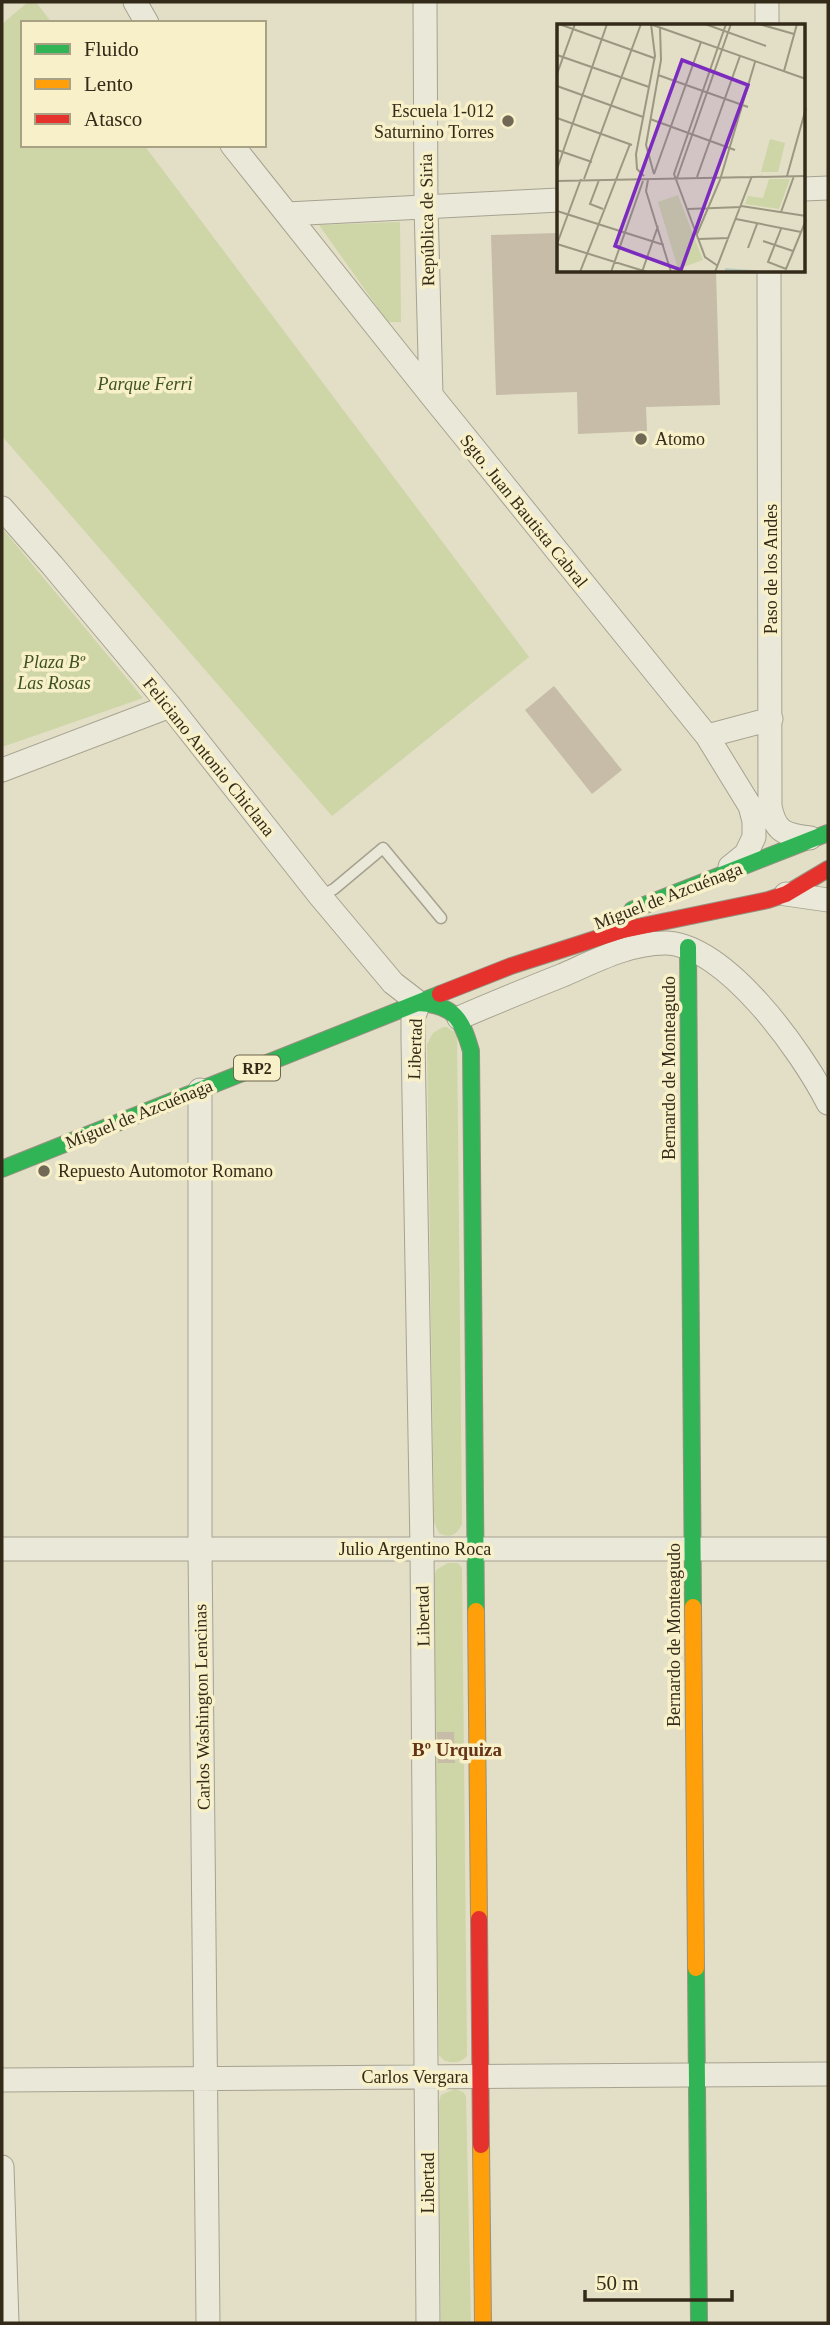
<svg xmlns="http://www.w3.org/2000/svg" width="830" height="2325" font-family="'Times New Roman',serif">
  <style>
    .green { fill: #ced5a7 }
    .building { fill: #c6bca7 }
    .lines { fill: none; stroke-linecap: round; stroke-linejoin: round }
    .lane-casing { stroke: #a7a290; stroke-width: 13 }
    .street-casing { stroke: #a7a290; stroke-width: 25 }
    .fast-casing { stroke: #969180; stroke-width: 18 }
    .slow-casing { stroke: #969180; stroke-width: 18 }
    .jam-casing { stroke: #969180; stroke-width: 18 }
    .lane { stroke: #eae8d9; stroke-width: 10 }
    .street { stroke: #eae8d9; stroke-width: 23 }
    .fast { stroke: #30b455; stroke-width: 16 }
    .slow { stroke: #ff9f0a; stroke-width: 16 }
    .jam { stroke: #e5322d; stroke-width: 16 }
    .poi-dot { fill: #716956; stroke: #f7f0c9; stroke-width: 2.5 }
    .labels { text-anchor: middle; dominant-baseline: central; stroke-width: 7; stroke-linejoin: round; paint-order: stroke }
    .shield { fill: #f7f0c9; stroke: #6e654e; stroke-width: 2 }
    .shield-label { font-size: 16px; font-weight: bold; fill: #342a19 }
    .poi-label { font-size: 18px; fill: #342a19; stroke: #f7f0c9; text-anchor: start }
    .street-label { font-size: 18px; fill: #342a19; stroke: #f7f0c9 }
    .park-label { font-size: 18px; font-style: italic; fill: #3e521f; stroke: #f7f0c9 }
    .neighbourhood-label { font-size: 19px; font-weight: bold; fill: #633217; stroke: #f7f0c9 }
    .inset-river { fill: none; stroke: #b2c9be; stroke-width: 3.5 }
    .inset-road { fill: none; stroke: #9c9781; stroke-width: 2 }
    .view { fill: #7b2cbf; fill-opacity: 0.15; stroke: #7b2cbf; stroke-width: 3.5 }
    .inset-edge { fill: none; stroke: #342a19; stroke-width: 3.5 }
  </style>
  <rect width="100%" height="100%" fill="#e2dfc6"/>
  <!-- green -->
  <path class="green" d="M28 2H36L52 23H23V145H144L529 657 332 816 2 436V24Z
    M400 222 401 322H388L319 225Z
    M2 528 143 698 2 747Z
    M443 1027H447L457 1034 462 1524C457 1535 450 1539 439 1533L434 1522 427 1044 433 1033Z
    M448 1563H458L462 1568 467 2056C461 2063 452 2064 444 2060L439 2055 434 1577 436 1570Z
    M455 2089 463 2092 466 2096 471 2323H441L439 2103 441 2095Z"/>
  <!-- building -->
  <path class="building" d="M559 233V271H716L720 405 646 407 647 431 578 434 577 392 496 395 491 235Z
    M554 686 622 770 592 794 525 710Z
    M437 1732H454L455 1763H438Z"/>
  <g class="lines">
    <!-- lane casing -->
    <g class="lane-casing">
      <path id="lane" d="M320 896 334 889 383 848 441 918"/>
    </g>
    <!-- street casing -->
    <g class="street-casing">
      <path id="street" d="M135 2 147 23
        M425 2 426 205 431 395
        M767 2V26
        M232 145 431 395 707 736 750 806 754 821V837L746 854 730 867
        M804 189 828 188
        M287 214 559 200
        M769 271 770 806C775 832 785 835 810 838
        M2 508 52 565 170 706 320 896 393 983 419 1003 413 1018V1039L422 1549 428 2323
        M707 736 771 719
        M2 770 170 706
        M786 894 828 900
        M459 1018C493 1003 528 989 563 975 595 961 629 943 665 943 726 944 802 1052 828 1103
        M200 1090V1549L208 2323
        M2 1549H828
        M2 2080 828 2074
        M2 2167 7 2323"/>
    </g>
    <!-- fast casing -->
    <g class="fast-casing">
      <path id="fast" d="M632 910 828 833
        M688 947 693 1607
        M419 1003C454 1005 462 1019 471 1051L476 1611
        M2 1169 440 994
        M696 1968 699 2323"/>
    </g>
    <!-- slow casing -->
    <g class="slow-casing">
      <path id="slow" d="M693 1607 696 1968
        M476 1611 479 1919
        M481 2145 483 2323"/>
    </g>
    <!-- jam casing -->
    <g class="jam-casing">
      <path id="jam" d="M440 994 511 966 623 930 768 900 786 894 828 869
        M479 1919 481 2145"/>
    </g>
    <!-- lane -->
    <use href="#lane" class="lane"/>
    <!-- street -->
    <use href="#street" class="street"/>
    <!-- fast -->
    <use href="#fast" class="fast"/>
    <!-- slow -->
    <use href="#slow" class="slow"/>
    <!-- jam -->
    <use href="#jam" class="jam"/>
  </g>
  <!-- markers -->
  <g class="poi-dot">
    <circle cx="508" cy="121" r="7"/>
    <circle cx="641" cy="439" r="7"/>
    <circle cx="44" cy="1171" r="7"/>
  </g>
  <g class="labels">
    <!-- shield labels -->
    <rect class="shield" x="234" y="1055.5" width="46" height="25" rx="5"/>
    <g class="shield-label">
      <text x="257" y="1068">RP2</text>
    </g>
    <!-- poi labels -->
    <g class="poi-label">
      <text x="494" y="111" text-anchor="end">Escuela 1-012<tspan x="494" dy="21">Saturnino Torres</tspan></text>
      <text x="655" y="439">Atomo</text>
      <text x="58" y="1171">Repuesto Automotor Romano</text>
    </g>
    <!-- street labels -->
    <g class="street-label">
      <text transform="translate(427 220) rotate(-91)">República de Siria</text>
      <text transform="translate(524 511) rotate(51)">Sgto. Juan Bautista Cabral</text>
      <text transform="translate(771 569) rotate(-90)">Paso de los Andes</text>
      <text transform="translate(209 757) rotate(51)">Feliciano Antonio Chiclana</text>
      <text transform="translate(668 896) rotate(-21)">Miguel de Azcuénaga</text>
      <text transform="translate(415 1049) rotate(-88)">Libertad</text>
      <text transform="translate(669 1068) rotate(-90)">Bernardo de Monteagudo</text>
      <text transform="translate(139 1114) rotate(-22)">Miguel de Azcuénaga</text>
      <text x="415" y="1549">Julio Argentino Roca</text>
      <text transform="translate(423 1616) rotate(-91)">Libertad</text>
      <text transform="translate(674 1635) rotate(-90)">Bernardo de Monteagudo</text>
      <text transform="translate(202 1707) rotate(-91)">Carlos Washington Lencinas</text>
      <text x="415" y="2077">Carlos Vergara</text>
      <text transform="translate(428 2183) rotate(-90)">Libertad</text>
    </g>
    <!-- park labels -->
    <g class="park-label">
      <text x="145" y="384">Parque Ferri</text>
      <text x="54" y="662">Plaza Bº<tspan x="54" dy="21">Las Rosas</tspan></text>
    </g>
    <!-- neighbourhood labels -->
    <g class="neighbourhood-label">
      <text x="457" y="1749">Bº Urquiza</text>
    </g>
  </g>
  <!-- overview -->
  <g transform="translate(557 24)">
    <rect width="248" height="248" fill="#e2dfc6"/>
    <path d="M213 115 228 119 221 148H204ZM212 155H233L222 185 188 180 191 172 206 174ZM121 171 146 236 121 245 101 178Z" fill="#ced5a7"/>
    <path class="inset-river" d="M168 246 200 248"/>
    <path class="inset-road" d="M2 0 97 34M93 0 249 55M148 0 209 22M202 0 237 10M0 31 92 63M227 47 240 0M0 50 18 0M101 51 191 83M0 62 86 93M0 94 75 121M93 95 178 126M0 126 35 138M0 145 50 0M97 150 89 121 104 36 103 3M97 150 144 18M87 152 80 145 79 130 98 32 94 0M230 152 249 84M140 153 183 32M120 154 174 0M27 155 84 0M42 156 33 180 46 185M91 156 89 167 114 248M0 157 249 152M184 182 249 192M131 185 184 183M0 187 107 221M224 188 237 152M179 195 244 208M224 205 211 238 229 245 249 196M140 210 163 156 198 38M142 215 172 214M206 217 236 227M0 220 90 248M0 220 24 155M191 224 200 200M161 242 148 233 117 150 169 0M23 248 73 120M54 248 86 157M85 248 101 202M158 248 195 152"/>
    <path class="view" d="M125 36 191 61 124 246 58 222Z"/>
    <rect width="248" height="248" class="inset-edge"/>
  </g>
  <!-- border -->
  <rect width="830" height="2325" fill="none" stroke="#342a19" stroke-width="7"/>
  <!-- legend -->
  <rect x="21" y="21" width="245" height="126" fill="#f7f0c9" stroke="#a9a183" stroke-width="2"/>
  <rect x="35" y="44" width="35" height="10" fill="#30b455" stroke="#a9a183" stroke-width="2"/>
  <text x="84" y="56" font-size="21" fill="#342a19">Fluido</text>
  <rect x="35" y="79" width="35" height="10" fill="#ff9f0a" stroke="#a9a183" stroke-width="2"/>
  <text x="84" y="91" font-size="21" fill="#342a19">Lento</text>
  <rect x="35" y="114" width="35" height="10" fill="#e5322d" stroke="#a9a183" stroke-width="2"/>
  <text x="84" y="126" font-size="21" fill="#342a19">Atasco</text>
  <!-- scale -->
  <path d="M585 2290v10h147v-10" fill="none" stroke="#342a19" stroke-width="3.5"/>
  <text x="596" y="2290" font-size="21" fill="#342a19" stroke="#f7f0c9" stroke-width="5" paint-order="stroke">50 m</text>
</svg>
